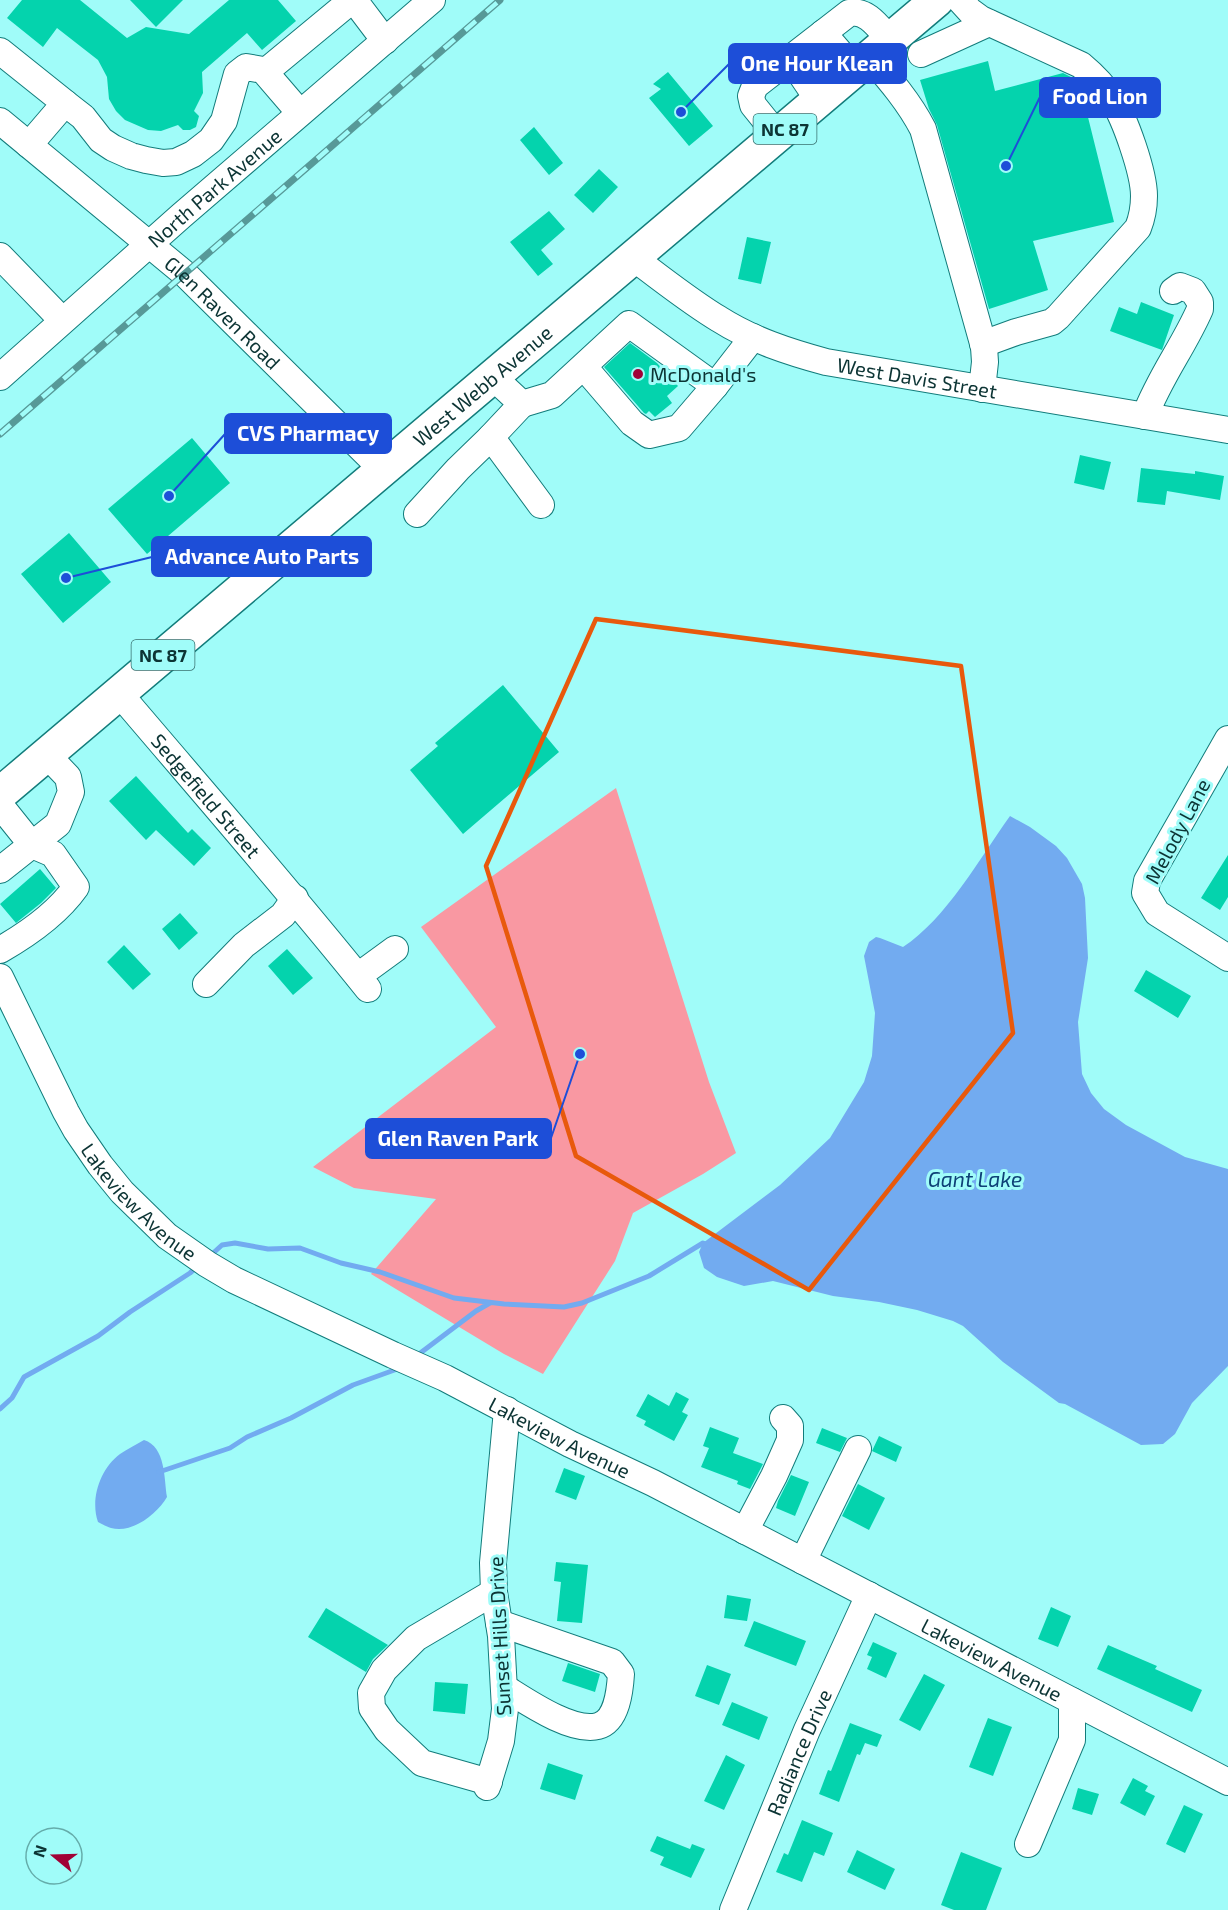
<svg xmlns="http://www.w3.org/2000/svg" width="1228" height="1910" font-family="'Exo 2',sans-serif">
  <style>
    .green { fill: #f998a2 }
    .water { fill: #72abf0 }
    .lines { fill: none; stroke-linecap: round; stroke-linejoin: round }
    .stream { stroke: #72abf0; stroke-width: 5 }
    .building { fill: #04d3ad }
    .minor-casing { stroke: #127c7b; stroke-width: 28 }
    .highway-casing { stroke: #127c7b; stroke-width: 36 }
    .minor { stroke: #fff; stroke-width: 26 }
    .highway { stroke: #fff; stroke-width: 33 }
    .rail-casing { stroke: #579998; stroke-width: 7 }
    .rail { stroke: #a0fcf9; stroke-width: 4.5; stroke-dasharray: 14; stroke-linecap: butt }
    .marked { fill: none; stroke: #e8590c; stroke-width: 4.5; stroke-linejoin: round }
    .poi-dot { fill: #a10136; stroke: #a0fcf9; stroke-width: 2 }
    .labels { text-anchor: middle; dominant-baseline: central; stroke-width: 6; stroke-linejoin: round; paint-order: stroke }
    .shield { fill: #a0fcf9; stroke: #38706f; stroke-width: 1.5 }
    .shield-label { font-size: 18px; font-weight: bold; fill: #0c3434 }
    .street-label { font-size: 20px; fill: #0c3434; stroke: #a0fcf9 }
    .poi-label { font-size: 20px; fill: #0c3434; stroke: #a0fcf9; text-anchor: start }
    .water-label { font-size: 21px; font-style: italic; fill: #0e4177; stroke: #a0fcf9 }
    .leader { fill: none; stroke: #1d4ed8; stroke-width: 2 }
    .callout-dot { fill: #1d4ed8; stroke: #a0fcf9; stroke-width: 2 }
    .callout { fill: #1d4ed8; stroke: #1d4ed8; stroke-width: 2 }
    .callout-label { font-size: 21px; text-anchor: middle; font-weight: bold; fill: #fff }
  </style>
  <rect width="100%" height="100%" fill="#a0fcf9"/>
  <!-- green -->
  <path class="green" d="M616 788 709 1082 736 1153 703 1174 633 1213 615 1261 543 1374 504 1354 371 1274 436 1199 354 1188 313 1167 496 1027 421 927Z"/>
  <!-- water -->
  <path class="water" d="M1010 816 1030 827 1056 846 1067 858 1082 884 1085 898 1088 958 1078 1022 1082 1074 1091 1093 1104 1109 1126 1125 1185 1157 1228 1169V1366L1192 1403 1175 1434 1163 1444 1141 1445 1065 1404 1059 1403 1003 1362 963 1326 953 1321 917 1310 879 1302 833 1296 773 1281 744 1286 717 1277 704 1268 699 1252 703 1243 780 1185 830 1138 864 1082 872 1056 875 1013 864 956 869 942 876 937 880 938 903 947C946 919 980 858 1010 816Z
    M144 1440C166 1447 164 1479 167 1497 157 1514 132 1534 111 1528 107 1527 102 1524 98 1522 90 1499 100 1469 120 1454 127 1449 136 1445 144 1440Z"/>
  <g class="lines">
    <!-- stream -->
    <path class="stream" d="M210 1256 222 1245 235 1243 268 1249 300 1248 341 1263 380 1272 454 1298 504 1304 564 1307 582 1303 649 1276 703 1243 709 1245
      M415 1357 476 1311 490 1303
      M0 1409 12 1398 24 1377 98 1336 130 1312 190 1273 198 1266
      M159 1472 230 1448 247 1437 291 1418 353 1385 400 1368"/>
  </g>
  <!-- building -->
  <path class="building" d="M22 0H80L127 38 146 27 189 34 229 0H278L296 21 262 50 247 33 202 72 203 93 194 111 199 116 196 127 190 130H183L178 125 161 131 148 130 125 120 116 111 109 99 107 77 98 60 57 28 43 47 7 18Z
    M130 0H183L156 27Z
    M988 61 995 91 1063 73 1073 78 1080 85 1114 222 1033 241 1048 290 989 309 937 125 929 109 920 80Z
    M668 72 713 126 689 146 649 98 661 89 653 84Z
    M534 127 563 163 549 175 520 140Z
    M599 169 618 187 593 213 574 195Z
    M549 211 565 229 541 250 553 264 538 276 510 242Z
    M747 237 771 242 761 284 738 279Z
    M1141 302 1174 315 1162 350 1110 331 1119 307 1137 314Z
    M630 343 657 363 678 386 667 396 672 403 655 417 649 411 646 414 644 413 604 367Z
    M192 438 230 483 147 554 108 509Z
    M1080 455 1111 462 1104 490 1074 483Z
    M1141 468 1195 474V471L1224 476 1220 500 1167 491 1165 505 1137 502Z
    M69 533 111 582 63 623 21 574Z
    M503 685 559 752 463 834 410 770 438 746 435 743Z
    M136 776 188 833 192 829 211 848 194 866 156 830 146 840 109 801Z
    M1228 855V897L1220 910 1201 898Z
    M40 869 56 888 41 903 16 923 0 904Z
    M180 913 198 933 179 950 162 929Z
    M124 945 151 974 133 990 107 962Z
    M287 949 313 978 293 995 268 966Z
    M1146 970 1191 996 1178 1018 1134 991Z
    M676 1392 689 1399 682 1412 688 1415 674 1441 644 1425 646 1421 636 1416 648 1394 669 1406Z
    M710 1427 739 1438 733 1453 763 1464 750 1489 737 1484 738 1481 701 1467 709 1448 703 1446Z
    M822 1428 847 1438 840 1452 816 1443Z
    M879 1436 902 1447 896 1462 872 1451Z
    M564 1468 585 1476 576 1500 555 1492Z
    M791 1475 809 1482 795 1516 776 1508 778 1501Z
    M858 1484 885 1498 869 1530 842 1516Z
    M556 1562 588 1565 582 1623 557 1621 561 1582 554 1581Z
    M727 1595 751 1599 747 1621 724 1618Z
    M1051 1607 1071 1616 1058 1647 1038 1639Z
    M326 1608 388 1645 373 1659 366 1672 308 1637Z
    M754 1621 806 1641 796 1666 744 1646Z
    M873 1642 897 1653 886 1678 867 1669 872 1657 867 1655Z
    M1108 1645 1157 1666 1155 1669 1202 1690 1192 1712 1097 1669Z
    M568 1663 600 1674 595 1692 562 1681Z
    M707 1665 731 1674 719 1705 695 1696Z
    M924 1674 945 1685 920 1731 899 1720Z
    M435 1682 468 1684 465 1714 433 1711Z
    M732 1702 768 1717 759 1740 722 1725Z
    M988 1718 1012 1727 993 1776 969 1767Z
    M850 1723 882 1735 877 1747 865 1743 860 1755 857 1754 839 1802 819 1794 828 1770 831 1771Z
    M726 1755 745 1765 724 1810 704 1801Z
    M548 1763 583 1775 575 1800 540 1789Z
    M1133 1778 1148 1786 1145 1791 1155 1796 1145 1816 1120 1803Z
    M1078 1788 1099 1794 1092 1815 1072 1809Z
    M1184 1805 1203 1814 1185 1853 1166 1844Z
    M802 1820 833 1833 824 1856 814 1852 802 1882 776 1872 784 1853 788 1855Z
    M657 1836 690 1849 692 1844 705 1849 691 1878 660 1865 664 1857 650 1851Z
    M857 1850 895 1869 885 1890 847 1872Z
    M961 1852 1002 1868 986 1910H954L941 1905Z"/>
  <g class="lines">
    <!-- minor casing -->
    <g class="minor-casing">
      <g id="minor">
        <path d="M354 0 385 41"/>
        <path d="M960 0 970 11 981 19 1081 65C1093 75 1104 86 1112 99 1125 118 1144 173 1144 196 1144 207 1142 218 1138 228L1058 317 1052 322 1016 332 983 344"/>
        <path d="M823 33 855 70"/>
        <path d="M0 51 65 103 29 145"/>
        <path d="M921 54 989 23"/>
        <path d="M870 57C890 80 909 102 923 129L984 347 985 362 982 389"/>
        <path d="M790 58 819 101"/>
        <path d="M265 72 352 0"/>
        <path d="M65 103 83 117 101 140 113 148 131 156 146 160 163 163 176 162 193 154 211 140 224 121 237 74 246 67 263 70 300 113"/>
        <path id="s1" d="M0 121 185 274 382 469"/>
        <path d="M778 136 753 105 751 96 755 86 849 13C867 9 879 28 890 40"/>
        <path d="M0 256 62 320"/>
        <path id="s2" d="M632 257C661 278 689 301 719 319 752 340 789 352 826 362L1228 430"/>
        <path d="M584 367 632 423 649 435 679 428 715 386 753 337"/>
        <path d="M492 376 522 404 552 395 629 324 715 386"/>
        <path id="s3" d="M0 377 181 216 432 0"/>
        <path d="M1145 416C1159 378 1184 346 1200 309V302L1193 291 1180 286 1173 291"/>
        <path d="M491 437 522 404"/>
        <path d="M417 514 458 469 491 437 541 505"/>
        <path id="s4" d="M118 692C202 791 287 888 368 989"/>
        <path d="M1228 739 1147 881 1145 893 1157 913 1228 958"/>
        <path d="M0 805 32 845 53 854 76 887C57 914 28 934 0 950"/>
        <path d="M0 870 58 824 71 792 68 777 46 754"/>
        <path d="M358 976 395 949"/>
        <path id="s5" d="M0 977 66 1112 76 1130 100 1165 122 1192 167 1236 207 1264 234 1280 393 1355 445 1378 570 1444 653 1483 1228 1782"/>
        <path d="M206 984 244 945 283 915 295 898"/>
        <path d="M745 1531 774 1476 790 1440V1426L783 1418"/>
        <path d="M803 1561 858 1449"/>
        <path d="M499 1623 612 1662 621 1674C620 1690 617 1721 598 1726 572 1733 526 1701 505 1688"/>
        <path d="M489 1782 422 1763 387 1730 372 1708 371 1693 384 1670 416 1638 494 1592"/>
        <path d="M487 1787 501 1741 505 1709 501 1636 494 1592 493 1563 507 1410"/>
        <path d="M1028 1844 1072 1740V1701"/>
        <path id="s6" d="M733 1910 807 1730 869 1595"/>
      </g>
    </g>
    <!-- highway casing -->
    <g class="highway-casing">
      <g id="highway">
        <path id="s7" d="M0 794 937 0"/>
      </g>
    </g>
    <!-- minor -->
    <use href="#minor" class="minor"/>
    <!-- highway -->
    <use href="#highway" class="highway"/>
    <!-- rail casing -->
    <g class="rail-casing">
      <path id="rail" d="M0 434 500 0"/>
    </g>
    <!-- rail -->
    <use href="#rail" class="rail"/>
  </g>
  <!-- marked area -->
  <path class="marked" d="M596 619 961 666 1013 1033 809 1290 576 1156 486 866Z"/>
  <!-- markers -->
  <circle class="poi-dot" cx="638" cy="374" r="6"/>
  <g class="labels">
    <!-- shield labels -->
    <g class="shield">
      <rect x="753.5" y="114" width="63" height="30" rx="4.5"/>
      <rect x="131.5" y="640" width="63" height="30" rx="4.5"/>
    </g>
    <g class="shield-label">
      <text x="785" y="129">NC 87</text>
      <text x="163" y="655">NC 87</text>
    </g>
    <!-- street labels -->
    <g class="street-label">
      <text stroke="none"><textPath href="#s3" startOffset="286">North Park Avenue</textPath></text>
      <text stroke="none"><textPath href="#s1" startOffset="294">Glen Raven Road</textPath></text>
      <text stroke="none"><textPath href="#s2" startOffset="315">West Davis Street</textPath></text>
      <text stroke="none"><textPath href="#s7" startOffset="632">West Webb Avenue</textPath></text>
      <text stroke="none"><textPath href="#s4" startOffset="136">Sedgefield Street</textPath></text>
      <text transform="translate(1177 831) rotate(-62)">Melody Lane</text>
      <text stroke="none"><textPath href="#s5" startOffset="267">Lakeview Avenue</textPath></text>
      <text stroke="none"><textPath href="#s5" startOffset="753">Lakeview Avenue</textPath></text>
      <text transform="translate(499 1636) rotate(-93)">Sunset Hills Drive</text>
      <text stroke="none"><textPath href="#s5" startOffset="1239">Lakeview Avenue</textPath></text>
      <text stroke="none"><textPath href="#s6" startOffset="171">Radiance Drive</textPath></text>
    </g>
    <!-- poi labels -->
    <g class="poi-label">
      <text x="650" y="374">McDonald's</text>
    </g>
    <!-- water labels -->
    <g class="water-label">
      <text x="975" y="1178">Gant Lake</text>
    </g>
  </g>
  <!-- callouts -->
  <path class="leader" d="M681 112L729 64M1006 166L1040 97M169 496L225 434M66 578L152 557M580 1054L551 1138"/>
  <g class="callout-dot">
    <circle cx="681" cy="112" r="6"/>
    <circle cx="1006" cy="166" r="6"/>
    <circle cx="169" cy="496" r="6"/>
    <circle cx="66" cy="578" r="6"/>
    <circle cx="580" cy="1054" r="6"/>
  </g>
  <g class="callout">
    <rect x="729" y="44" width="177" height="39" rx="6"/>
    <rect x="1040" y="78" width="120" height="39" rx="6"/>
    <rect x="225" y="414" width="166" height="39" rx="6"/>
    <rect x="152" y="537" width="219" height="39" rx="6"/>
    <rect x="366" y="1119" width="185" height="39" rx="6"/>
  </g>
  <g class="callout-label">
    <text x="817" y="71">One Hour Klean</text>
    <text x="1100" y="104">Food Lion</text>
    <text x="308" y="441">CVS Pharmacy</text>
    <text x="262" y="564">Advance Auto Parts</text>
    <text x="458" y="1146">Glen Raven Park</text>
  </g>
  <!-- north arrow -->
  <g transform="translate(54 1856) rotate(289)"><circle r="28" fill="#a0fcf9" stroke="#65acaa" stroke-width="1.5"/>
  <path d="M0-4.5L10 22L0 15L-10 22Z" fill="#a10136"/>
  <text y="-9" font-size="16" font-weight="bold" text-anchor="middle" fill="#0c3434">N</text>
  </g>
</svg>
